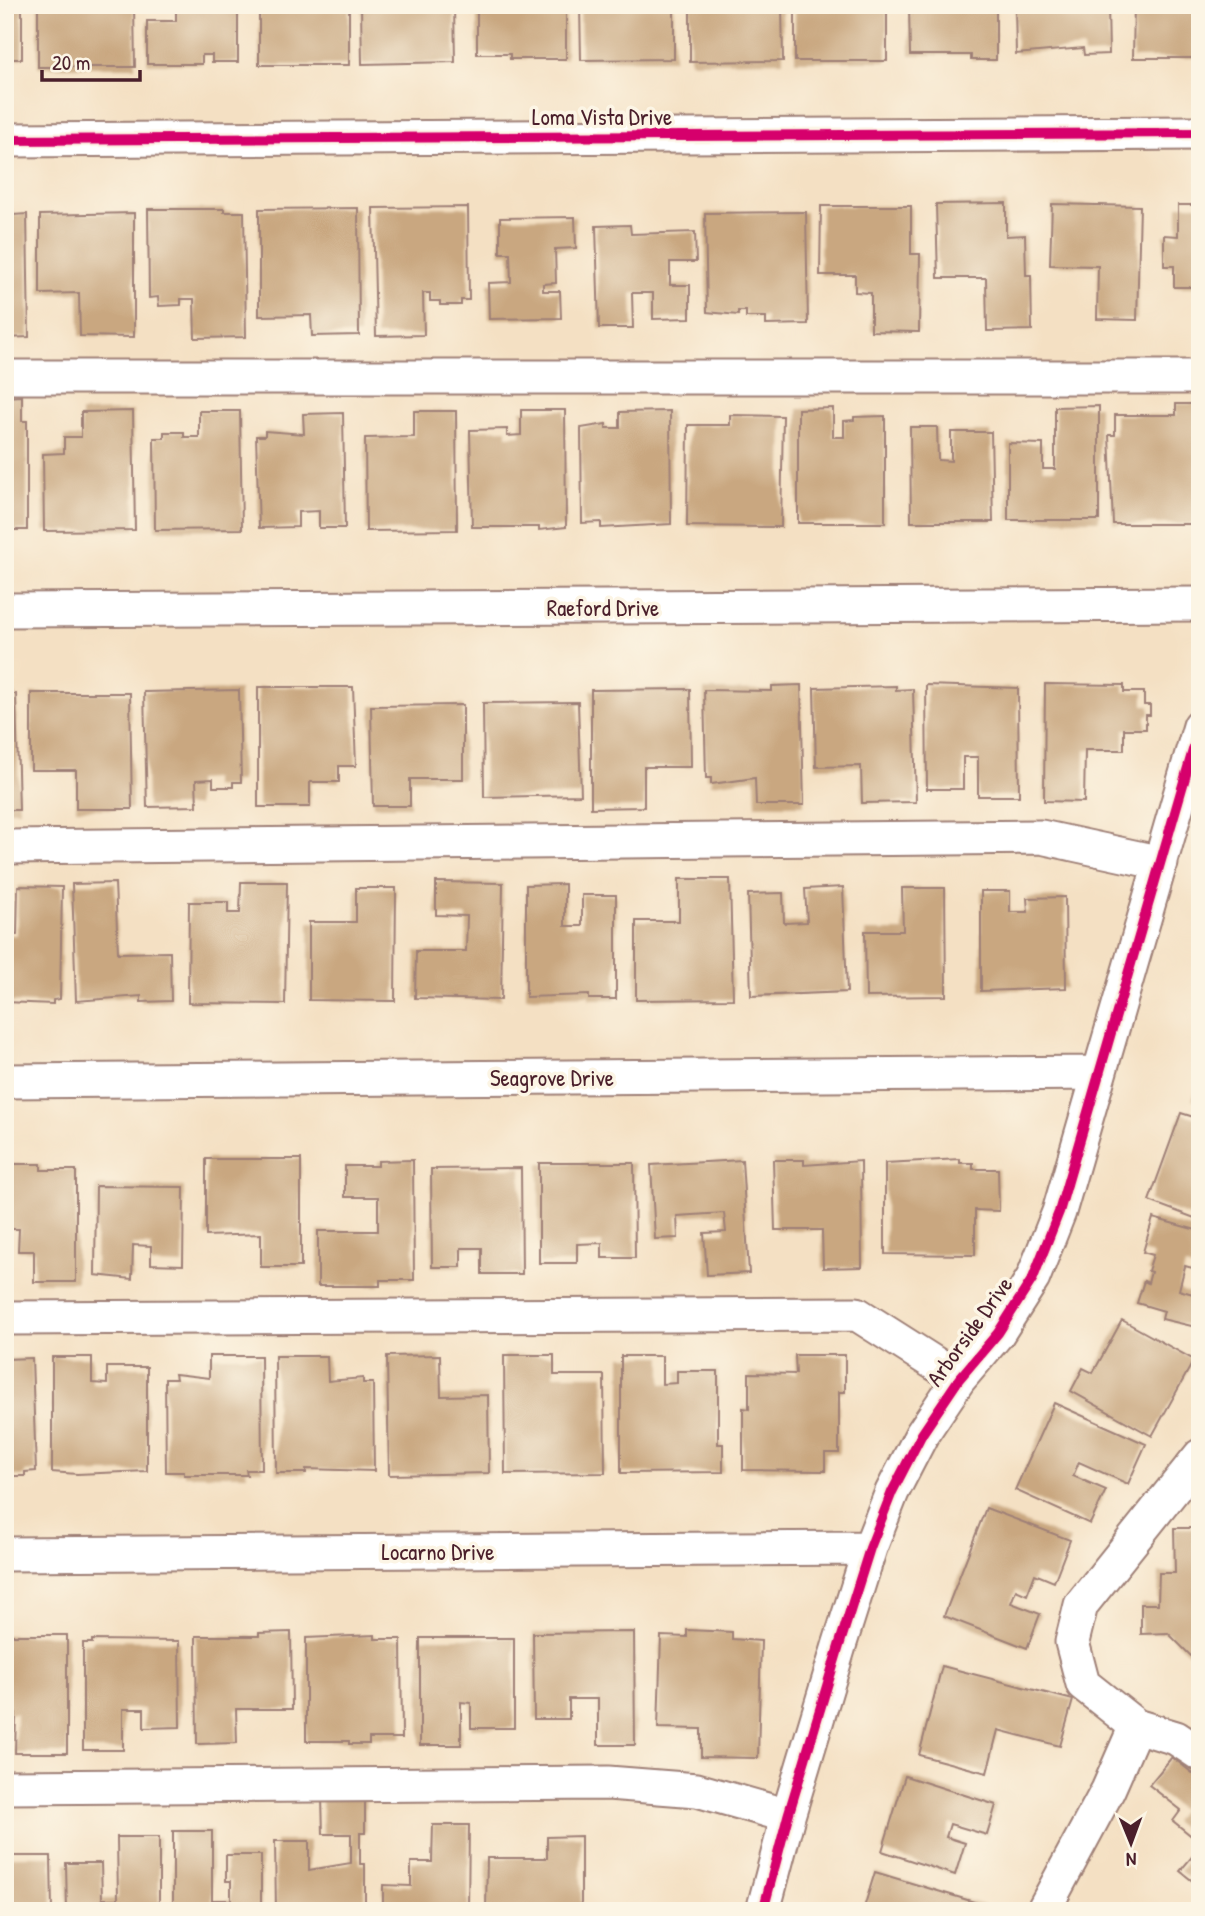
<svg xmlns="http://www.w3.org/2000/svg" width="1205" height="1916" font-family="'Patrick Hand',sans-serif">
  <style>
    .building { fill: #c9a780 }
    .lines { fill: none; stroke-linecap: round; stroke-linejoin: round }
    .minor-casing { stroke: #9f8077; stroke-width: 37 }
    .minor { stroke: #fff; stroke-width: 33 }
    .cycleway-casing { stroke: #fcf5e5; stroke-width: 15 }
    .cycleway { stroke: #d6006c; stroke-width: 10 }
    .labels { text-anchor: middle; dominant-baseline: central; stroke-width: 7; stroke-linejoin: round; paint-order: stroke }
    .street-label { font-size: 23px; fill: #4a1f2b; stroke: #fcf5e5 }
  </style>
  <rect width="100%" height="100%" fill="#fcf5e5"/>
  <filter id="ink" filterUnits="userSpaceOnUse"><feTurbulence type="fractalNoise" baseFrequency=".0143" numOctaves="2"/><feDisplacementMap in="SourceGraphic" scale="14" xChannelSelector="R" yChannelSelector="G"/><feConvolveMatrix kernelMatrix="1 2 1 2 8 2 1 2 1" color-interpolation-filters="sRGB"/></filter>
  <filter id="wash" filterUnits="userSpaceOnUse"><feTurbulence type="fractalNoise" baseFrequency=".00686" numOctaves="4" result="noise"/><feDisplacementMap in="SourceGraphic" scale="28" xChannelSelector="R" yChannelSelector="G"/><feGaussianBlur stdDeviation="1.57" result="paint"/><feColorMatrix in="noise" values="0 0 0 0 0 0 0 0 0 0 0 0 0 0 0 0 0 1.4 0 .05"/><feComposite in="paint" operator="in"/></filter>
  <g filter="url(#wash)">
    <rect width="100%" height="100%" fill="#f4e0c3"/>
    <g id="blocks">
      <!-- building -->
      <path class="building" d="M5 5H22V59H5Z
        M38 5H134L135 67H38Z
        M176 5H238V62H212V55H202V64H147V21H176Z
        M259 5H349V65H259Z
        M361 5H454L455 62 362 64Z
        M477 5H566V59H510V54H477Z
        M580 5H674V59L581 60Z
        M690 5H782L783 61 690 62Z
        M795 5H887V61H795Z
        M909 5H996V60H971V55H910Z
        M1015 5H1108L1109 54 1084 55 1083 48 1016 54Z
        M1134 5H1200V58H1133Z
        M1006 203V236L1025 235 1026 275H1031L1032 330 987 331 986 278H938L936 204Z
        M1052 204 1140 206 1137 320 1097 319 1098 266 1050 265Z
        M1178 205H1200V287H1174V266H1164V235L1178 236Z
        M821 206H911V254H920L919 332 871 331V293L855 292V275H820Z
        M468 207 469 300H461V305H440V301H430V293H423L424 335 376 336 373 208Z
        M358 208 359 335 312 336 311 315 259 316V209Z
        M148 209H224V212H244L246 337 195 338 194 299H181V305L159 306 158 297 149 298Z
        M5 210H13V215L27 214 29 337 5 338Z
        M806 212 808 324 766 325V317H746V311H738V315L707 312 705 213Z
        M134 213V337L80 336 79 293 40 294V215Z
        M575 217 576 248 555 249 556 283 543 284V291H560L561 318 489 319 488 283 511 282 510 253H500V218Z
        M630 225 631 234 695 232 696 262H670V285H690V318L653 319V293H632L633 328H599L596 226Z
        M22 396V421H27V530H5V397Z
        M1176 404H1200V524H1113L1109 435H1115V415H1176Z
        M1099 406V520H1008V443L1043 444V469H1055V407Z
        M833 408V437H844V421L854 420V417L885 416V523H798V409Z
        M521 410H565L566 527 539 530V527H472L470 430 507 429V436L521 435Z
        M133 411 135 530 44 531 43 454 64 453V437H81V412Z
        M199 411H240L242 529 155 530 154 438H164V432H184V437H199Z
        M414 411H456L457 530 366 531 365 438 414 437Z
        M670 411 671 524 601 528V522L582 523 581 428 606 424V428H620V412Z
        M343 413 345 528H319V511L298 512V527L259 528 256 436H265V431L304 434 303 414Z
        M730 415 783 416 781 527 687 526 688 425H730Z
        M910 427H937L938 460 951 461V432H991L993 522H911Z
        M1045 684 1124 685V692H1144V705H1150V715H1146V729H1124V750H1085L1084 802 1044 801Z
        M801 685 804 805H756L755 778 711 784V778H706L704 690 772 691V686Z
        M926 685 1018 688 1019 796H978V757H963V789H927Z
        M896 686V690L913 689 916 802 862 803 861 766 816 767 814 688Z
        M258 687H353L356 766H339V782H310V807H258Z
        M690 689 691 767H644V807L591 808V690Z
        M239 690 241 782H233V787H213V779L196 780 197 806 147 807 144 692Z
        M31 693H130L132 809H76V770H31Z
        M5 694H16L19 810H5Z
        M578 702 581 795 484 797 483 703Z
        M463 705V779H410V806H373L371 706Z
        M679 879H730L733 999 636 1000V921H679Z
        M241 882H287L285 1004 188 1003 189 902H228V913H240Z
        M436 882 503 883 501 1000 415 998 416 951H466L467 916 436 915Z
        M115 883 118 953 170 952 171 1001 141 1002V996L76 1001 72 884Z
        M565 884V926H582V895H616V999H589V995L526 997V885Z
        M18 886 62 887 60 999 53 1000V1004L5 1002V935H17Z
        M843 887 847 992 751 996 748 894 783 893 784 923 807 922 805 889Z
        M356 888H396L395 1001 309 1000V922H356Z
        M902 888H945L946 996 866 997 865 931H903Z
        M981 891H1010V912H1028L1027 898 1065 897 1066 988 981 991Z
        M1200 1078V1102L1192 1100Z
        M1181 1113 1200 1119V1220L1149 1201Z
        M206 1159H301V1267H261V1234L206 1236Z
        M960 1159V1163H973V1169H998L999 1211 975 1210V1255L885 1254V1163Z
        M413 1160 414 1280H380V1286H318V1231H378V1197H345V1166H378V1161Z
        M742 1160 749 1273 707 1275 704 1233 726 1232 724 1213 677 1216 678 1238 655 1239 651 1165Z
        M773 1160H804V1165L861 1161 862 1267 823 1268 822 1230H775Z
        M539 1163H634L635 1258H602V1243L577 1244V1263H539Z
        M5 1164H41V1170H76V1282H34V1251H18L19 1229H5Z
        M521 1168 522 1274H482V1248H461V1267H432L431 1169Z
        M96 1186 184 1187 183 1265 151 1264V1246L133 1245 132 1279 95 1275Z
        M1153 1218 1200 1231V1270L1185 1266 1179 1290 1200 1296V1328L1162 1319 1164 1311 1137 1303 1144 1281 1148 1283 1151 1272 1148 1271 1153 1255 1143 1252Z
        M1122 1320 1194 1360 1152 1436 1071 1391 1083 1368 1093 1373Z
        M440 1355 441 1396 488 1395 489 1473 389 1475 387 1356Z
        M504 1355H554V1375H604L605 1473 505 1474Z
        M795 1355H845V1392H839V1453H825V1471L743 1470V1408L749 1409V1373L796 1374Z
        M209 1356H261L262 1470H246L247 1475H184V1472H166L165 1379H176L175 1374 209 1378Z
        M275 1356H327L328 1381 363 1378V1383H373L374 1471 306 1469V1473H276Z
        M621 1356H662V1384L677 1383V1371H718V1444H723V1472L621 1473Z
        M52 1357H92V1383L107 1384V1367H147V1471L77 1474 52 1472Z
        M32 1358 36 1471 25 1472V1476H5V1359Z
        M1054 1403 1146 1444 1128 1484 1079 1462 1073 1476 1106 1490 1090 1524 1015 1490Z
        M986 1508 1070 1540 1054 1582 1035 1574 1027 1595 1016 1590 1011 1603 1040 1614 1027 1648 944 1616Z
        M1174 1528H1200V1654L1194 1659 1168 1633 1141 1634V1604H1158L1159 1573H1175Z
        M687 1630 732 1632V1639L761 1641 758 1758 701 1757V1729L658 1728 661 1636 687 1637Z
        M291 1632 292 1709H236L237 1743 197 1744 196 1636H259V1633Z
        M634 1632 635 1745H598V1699H569V1719H534L533 1633Z
        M5 1635H67V1753H15L16 1713 5 1714Z
        M375 1635V1639H401L402 1738H369V1744H349V1741H306V1638Z
        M420 1638H514V1728H471V1703L461 1702V1745H420Z
        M92 1640 179 1641 180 1727 144 1728V1709H123V1750H83V1643H92Z
        M942 1666 1073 1700 1060 1746 998 1730 987 1773 919 1755Z
        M1172 1757 1200 1779V1831L1194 1838 1173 1821 1181 1810 1149 1785Z
        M905 1776 996 1805 987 1835 950 1824 946 1837 965 1843 955 1875 882 1851Z
        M322 1798H365V1833H360V1864H365V1911H276L275 1841H309V1870L351 1863V1834H323Z
        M433 1825H469L468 1911H383V1885L411 1886V1862H432Z
        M173 1831H212V1900H231V1881H226V1855H261V1911H173Z
        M581 1836V1911H486L487 1858H547V1837Z
        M117 1837H159V1911H67L66 1863H101L102 1899H118Z
        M1200 1847V1887L1180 1871Z
        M5 1856H51L52 1911H5Z
        M875 1872 984 1905 982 1911H863Z"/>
    </g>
  </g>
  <g filter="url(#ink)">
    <use href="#blocks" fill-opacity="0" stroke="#9f8077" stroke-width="2"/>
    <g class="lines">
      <!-- minor casing -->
      <g class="minor-casing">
        <path id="minor" d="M5 140 1200 133
          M5 377H1200
          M5 610 1200 604
          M5 847 1041 837 1161 863
          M5 1081 1099 1073
          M5 1318 857 1314 959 1379
          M5 1554 870 1548
          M1136 1726 1176 1738 1200 1754
          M5 1787 608 1783 697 1790 788 1816
          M763 1911 788 1816 839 1646 870 1548 892 1492 922 1434 959 1379 998 1333 1033 1278 1059 1212 1200 726
          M1043 1911 1108 1790 1136 1726 1083 1684 1072 1642 1081 1605 1200 1456"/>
      </g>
      <!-- minor -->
      <use href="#minor" class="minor"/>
      <!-- cycleway casing -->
      <g class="cycleway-casing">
        <path id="cycleway" d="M5 140 1200 133
          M763 1911 788 1816 839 1646 870 1548 892 1492 922 1434 959 1379 998 1333 1033 1278 1059 1212 1200 726"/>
      </g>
      <!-- cycleway -->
      <use href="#cycleway" class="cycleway"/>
    </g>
  </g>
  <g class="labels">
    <!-- street labels -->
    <g class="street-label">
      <text x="602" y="116">Loma Vista Drive</text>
      <text x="603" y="607">Raeford Drive</text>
      <text x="552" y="1077">Seagrove Drive</text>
      <text transform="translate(969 1331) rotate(-54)">Arborside Drive</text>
      <text x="438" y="1551">Locarno Drive</text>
    </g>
  </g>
  <!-- margin -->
  <rect width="1205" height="1916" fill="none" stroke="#fcf5e5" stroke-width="28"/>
  <!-- north arrow -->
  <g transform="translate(1131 1843) rotate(179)" stroke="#fcf5e5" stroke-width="5" paint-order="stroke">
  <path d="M0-5L12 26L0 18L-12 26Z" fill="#4a1f2b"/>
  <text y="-10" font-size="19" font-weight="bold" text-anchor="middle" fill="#4a1f2b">N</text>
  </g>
  <!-- scale -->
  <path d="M42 70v10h98v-10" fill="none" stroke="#4a1f2b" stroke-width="3.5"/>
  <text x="52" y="70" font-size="21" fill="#4a1f2b" stroke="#fcf5e5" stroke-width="5" paint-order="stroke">20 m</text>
</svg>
